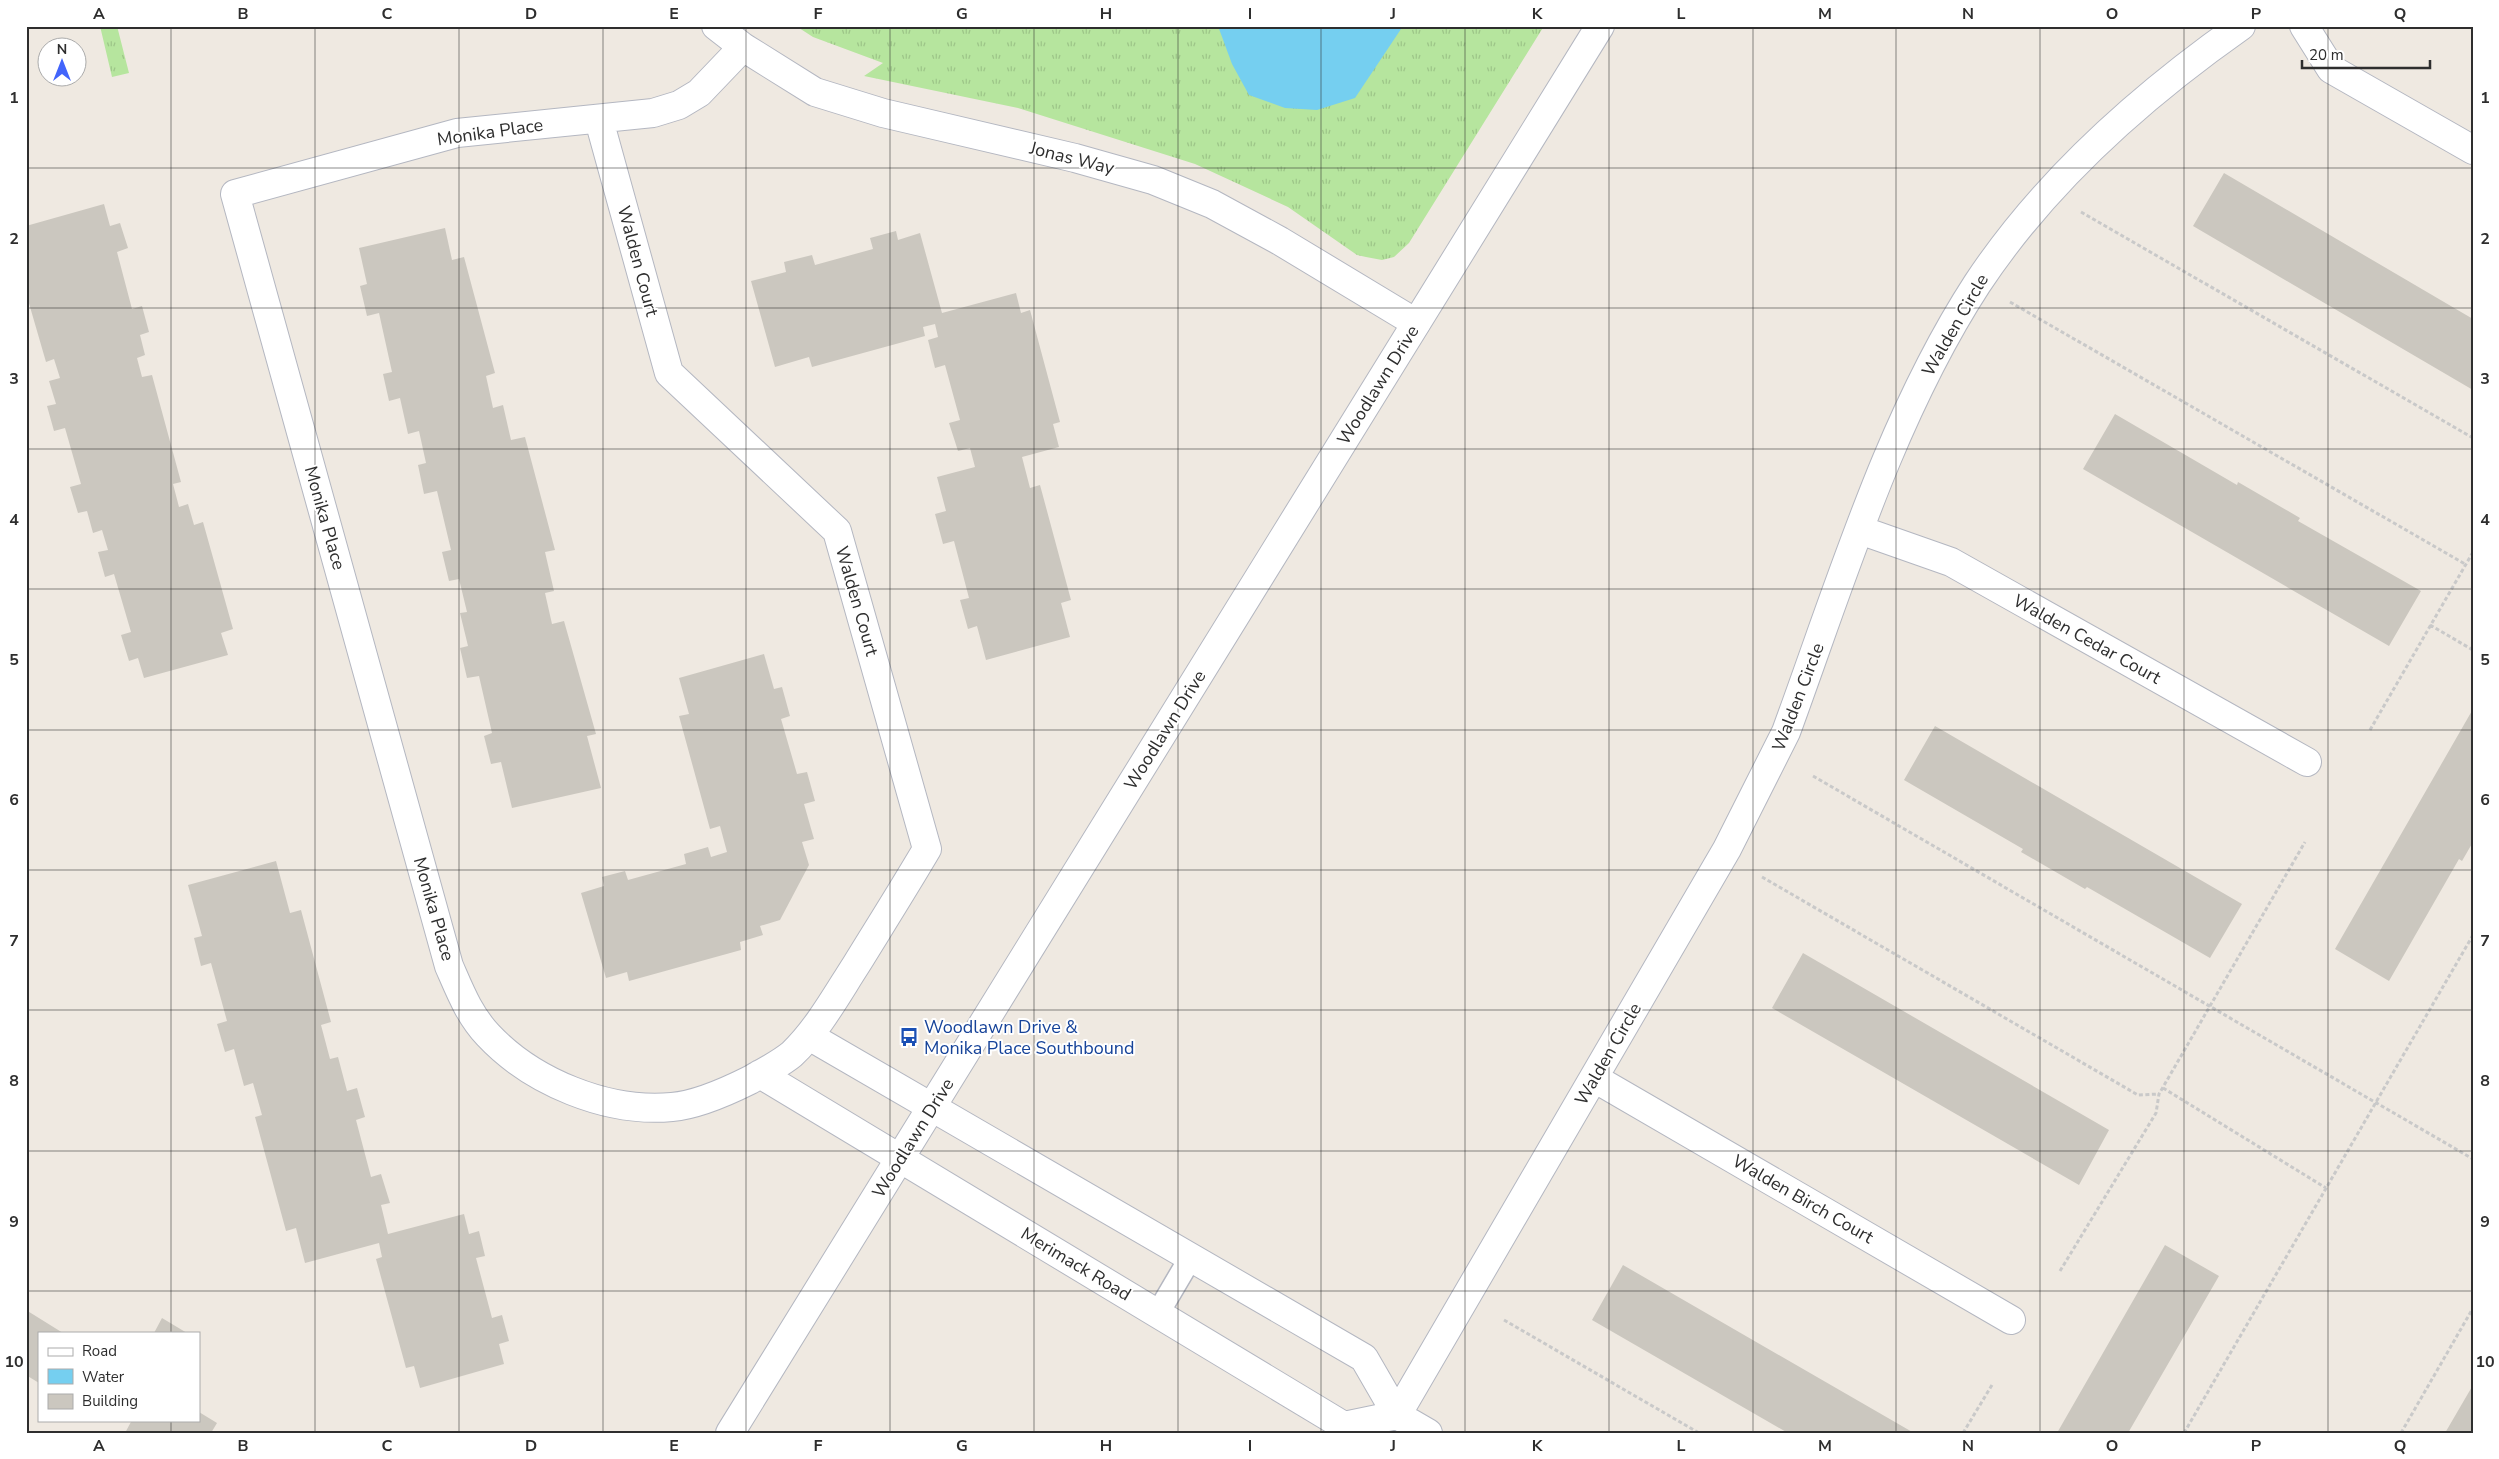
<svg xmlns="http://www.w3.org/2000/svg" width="2499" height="1459" font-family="'Nunito Sans',sans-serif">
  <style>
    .grass { fill: url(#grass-tufts) }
    .water { fill: #75cff0 }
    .building { fill: #cbc7bf }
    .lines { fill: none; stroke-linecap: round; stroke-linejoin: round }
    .lane-casing { stroke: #b4b7c1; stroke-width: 25 }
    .street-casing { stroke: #b4b7c1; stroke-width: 30 }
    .secondary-casing { stroke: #b4b7c1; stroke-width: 30 }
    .path { stroke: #c9c9c9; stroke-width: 3; stroke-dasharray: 4 2.5; stroke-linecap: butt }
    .lane { stroke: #fff; stroke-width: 22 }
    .street { stroke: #fff; stroke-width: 28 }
    .secondary { stroke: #fff; stroke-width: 28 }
    .grid { fill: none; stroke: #2e2e2e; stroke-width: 1; stroke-opacity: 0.55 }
    .labels { text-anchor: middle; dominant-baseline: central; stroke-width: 4; stroke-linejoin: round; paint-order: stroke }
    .street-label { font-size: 18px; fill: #2e2e2e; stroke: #fff }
    .transit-label { font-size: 18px; fill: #164399; stroke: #fff; text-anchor: start }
    .neatline { fill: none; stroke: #2e2e2e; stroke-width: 2 }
    .grid-label { font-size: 16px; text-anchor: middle; font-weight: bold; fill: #2e2e2e }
  </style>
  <defs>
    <pattern id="grass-tufts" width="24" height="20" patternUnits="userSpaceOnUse" patternTransform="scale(1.25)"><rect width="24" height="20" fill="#b6e59e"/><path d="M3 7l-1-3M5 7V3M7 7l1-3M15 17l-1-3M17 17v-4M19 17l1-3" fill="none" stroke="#9dc588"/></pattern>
  </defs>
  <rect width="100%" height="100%" fill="#efe9e1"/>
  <!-- grass -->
  <path class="grass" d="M100 26H117L129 73 112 77Z
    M796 26H1544L1409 243 1394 257 1382 260 1366 257 1357 255 1288 207 1195 164 1018 108 864 76 883 63 813 37Z"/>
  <!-- water -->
  <path class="water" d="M1218 26H1403L1355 98 1317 110 1285 108 1249 95 1232 64Z"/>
  <!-- building -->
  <path class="building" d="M2224 173 2473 319V390L2193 226Z
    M104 204 110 226 120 223 128 248 117 252 132 309 142 306 149 332 140 335 145 355 137 358 142 377 152 375 181 482 173 484 179 507 188 504 194 525 203 522 233 629 221 633 228 655 144 678 138 658 129 661 121 635 131 632 114 574 105 577 98 552 108 550 102 530 93 533 87 511 78 513 70 487 81 484 65 428 54 431 47 406 56 404 49 381 60 378 54 359 46 362 26 293V226Z
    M445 228 452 260 464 257 495 373 486 376 493 408 503 405 511 440 525 437 555 550 545 552 554 591 545 593 552 624 564 621 596 734 587 736 601 788 512 808 501 762 491 764 484 736 492 733 479 676 467 678 460 648 468 646 460 613 467 612 459 579 449 581 442 552 451 550 437 491 424 494 418 465 426 463 419 431 408 434 400 398 389 401 383 374 392 372 379 313 367 316 360 286 367 284 359 248Z
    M896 231 898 240 920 233 942 313 1016 293 1021 313 1030 310 1060 422 1053 424 1059 447 1022 457 1030 488 1040 485 1071 600 1061 603 1070 637 986 660 977 626 968 629 960 600 969 598 954 541 943 544 935 514 946 511 937 477 975 467 970 448 958 451 949 423 960 420 945 365 935 368 928 340 938 337 935 324 923 327 925 336 812 367 809 357 775 367 751 281 786 272 784 262 812 255 815 265 873 249 870 238Z
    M2115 414 2237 485 2238 482 2300 518 2298 521 2421 591 2389 646 2083 469Z
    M764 654 774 689 782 687 790 716 781 719 797 774 807 772 815 801 804 804 814 839 802 842 809 865 780 920 760 926 763 935 740 942 741 950 629 981 627 972 606 978 581 893 604 886 602 877 625 871 628 880 686 864 684 854 708 847 711 857 727 852 720 826 710 829 679 716 689 714 679 678Z
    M2473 709V842L2462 861 2459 859 2389 981 2335 949Z
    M1935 726 2242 904 2210 958 2087 887 2085 889 2021 852 2023 849 1904 780Z
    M276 861 290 913 301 910 331 1022 321 1025 330 1059 338 1057 347 1091 357 1088 365 1117 356 1120 371 1177 381 1174 390 1203 381 1205 388 1234 464 1214 469 1234 479 1231 485 1256 476 1258 492 1318 502 1315 509 1341 499 1344 504 1364 420 1388 414 1366 406 1368 376 1259 382 1257 379 1243 305 1263 296 1228 286 1231 255 1117 262 1115 253 1083 244 1086 234 1049 225 1052 217 1024 227 1021 211 963 201 966 194 938 202 936 188 885Z
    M1803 953 2109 1130 2079 1185 1772 1008Z
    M2165 1245 2219 1276 2128 1433H2057Z
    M1623 1265 1914 1433H1788L1592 1320Z
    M26 1310 63 1333H39V1383L26 1375Z
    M162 1318 187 1333H154Z
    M2473 1385V1433H2445Z
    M199 1412 217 1423 211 1433H125L132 1420H199Z"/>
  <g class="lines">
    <!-- lane casing -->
    <g class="lane-casing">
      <path id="lane" d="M1158 1313 1191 1257"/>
    </g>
    <!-- street casing -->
    <g class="street-casing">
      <path id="street" d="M716 26 743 47 815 92 883 113 1075 158 1153 180 1212 204 1280 241 1416 323
        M2304 26 2331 69 2473 150
        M599 120 669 373 837 531 927 849C904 888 880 926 856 965 836 996 818 1029 792 1054 780 1064 764 1072 750 1080 728 1091 697 1105 672 1107 607 1113 532 1082 488 1035 469 1015 460 991 449 966L235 194 457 133 653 113 679 105 699 93 743 47
        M1860 530 1951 562 2307 762
        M809 1036 1364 1358 1397 1415 1428 1433
        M760 1074 1344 1426 1397 1415
        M1594 1078 2011 1320
        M1397 1415 1727 849 1786 732C1841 582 1890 418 1977 284 2045 181 2140 97 2241 26"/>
    </g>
    <!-- secondary casing -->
    <g class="secondary-casing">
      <path id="secondary" d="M730 1433 1600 26"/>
    </g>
    <!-- path -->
    <path class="path" d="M2081 212 2473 438
      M2010 302 2465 564
      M2430 625 2473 650
      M2370 730 2473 552
      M1813 776 2473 1159
      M1762 877 2138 1095 2159 1094
      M2163 1088 2326 1188
      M2060 1271 2156 1113 2159 1094 2305 842
      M1504 1320 1699 1433
      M1963 1433 1992 1385
      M2184 1433 2473 935
      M2401 1433 2473 1308"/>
    <!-- lane -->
    <use href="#lane" class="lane"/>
    <!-- street -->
    <use href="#street" class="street"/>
    <!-- secondary -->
    <use href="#secondary" class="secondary"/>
  </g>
  <!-- grid -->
  <path class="grid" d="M171 26V1333M315 26V1433M459 26V1433M603 26V1433M746 26V1433M890 26V1433M1034 26V1433M1178 26V1433M1321 26V1433M1465 26V1433M1609 26V1433M1753 26V1433M1896 26V1433M2040 26V1433M2184 26V1433M2328 26V1433M26 168H2473M26 308H2473M26 449H2473M26 589H2473M26 730H2473M26 870H2473M26 1010H2473M26 1151H2473M26 1291H2473M171 1420V1433"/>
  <!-- icons -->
  <defs>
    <g id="bus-bare" transform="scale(1.5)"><path d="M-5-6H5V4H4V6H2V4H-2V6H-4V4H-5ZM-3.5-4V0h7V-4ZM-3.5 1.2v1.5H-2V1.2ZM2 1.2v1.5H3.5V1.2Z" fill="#1a4fb4" stroke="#fff" stroke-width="2.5" paint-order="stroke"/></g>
  </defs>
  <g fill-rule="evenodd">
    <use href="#bus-bare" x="909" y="1037"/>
  </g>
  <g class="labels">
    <!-- street labels -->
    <g class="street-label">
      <text transform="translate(490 132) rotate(-8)">Monika Place</text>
      <text transform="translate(1072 158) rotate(14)">Jonas Way</text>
      <text transform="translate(638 261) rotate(75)">Walden Court</text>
      <text transform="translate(1955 325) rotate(-60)">Walden Circle</text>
      <text transform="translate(1378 385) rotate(-58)">Woodlawn Drive</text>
      <text transform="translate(325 518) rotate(74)">Monika Place</text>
      <text transform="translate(857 601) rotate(74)">Walden Court</text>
      <text transform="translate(2087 639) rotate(29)">Walden Cedar Court</text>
      <text transform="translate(1798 697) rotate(-69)">Walden Circle</text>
      <text transform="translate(1165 730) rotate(-58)">Woodlawn Drive</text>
      <text transform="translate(434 909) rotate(74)">Monika Place</text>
      <text transform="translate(1608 1054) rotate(-60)">Walden Circle</text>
      <text transform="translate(913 1138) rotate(-58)">Woodlawn Drive</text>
      <text transform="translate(1803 1199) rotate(30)">Walden Birch Court</text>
      <text transform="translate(1076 1264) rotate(31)">Merimack Road</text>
    </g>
    <!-- transit labels -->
    <g class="transit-label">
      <text x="924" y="1027">Woodlawn Drive &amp;<tspan x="924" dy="21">Monika Place Southbound</tspan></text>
    </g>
  </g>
  <!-- border -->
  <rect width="2499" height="1459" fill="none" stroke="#ffffff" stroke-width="55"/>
  <!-- legend -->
  <rect x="38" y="1332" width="162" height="90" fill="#ffffff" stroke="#ababab"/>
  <rect x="48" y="1348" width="25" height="8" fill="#ffffff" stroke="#ababab"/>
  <text x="82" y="1356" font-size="15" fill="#2e2e2e">Road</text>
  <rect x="48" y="1369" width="25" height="15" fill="#75cff0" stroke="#ababab"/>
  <text x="82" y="1382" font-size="15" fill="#2e2e2e">Water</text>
  <rect x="48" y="1394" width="25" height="15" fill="#cbc7bf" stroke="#ababab"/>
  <text x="82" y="1406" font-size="15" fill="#2e2e2e">Building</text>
  <!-- north arrow -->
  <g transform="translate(62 62)"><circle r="24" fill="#ffffff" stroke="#ababab"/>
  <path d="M0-4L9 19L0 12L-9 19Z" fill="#4264fb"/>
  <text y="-8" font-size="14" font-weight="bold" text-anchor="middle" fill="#2e2e2e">N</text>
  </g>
  <!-- scale -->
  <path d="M2302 60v8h128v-8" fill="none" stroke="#2e2e2e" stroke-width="2.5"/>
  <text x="2309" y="60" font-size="15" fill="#2e2e2e" stroke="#ffffff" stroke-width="4" paint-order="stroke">20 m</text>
  <rect x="28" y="28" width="2444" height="1404" class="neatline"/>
  <g class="grid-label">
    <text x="99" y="19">A</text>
    <text x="243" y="19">B</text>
    <text x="387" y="19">C</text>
    <text x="531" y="19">D</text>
    <text x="674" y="19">E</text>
    <text x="818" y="19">F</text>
    <text x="962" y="19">G</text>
    <text x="1106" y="19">H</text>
    <text x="1250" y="19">I</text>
    <text x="1393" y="19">J</text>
    <text x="1537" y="19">K</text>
    <text x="1681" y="19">L</text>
    <text x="1825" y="19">M</text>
    <text x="1968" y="19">N</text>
    <text x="2112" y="19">O</text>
    <text x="2256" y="19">P</text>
    <text x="2400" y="19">Q</text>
    <text x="14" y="103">1</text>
    <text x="2485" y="103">1</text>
    <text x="14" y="244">2</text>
    <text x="2485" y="244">2</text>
    <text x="14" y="384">3</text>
    <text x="2485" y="384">3</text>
    <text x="14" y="525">4</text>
    <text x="2485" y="525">4</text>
    <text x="14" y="665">5</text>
    <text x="2485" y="665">5</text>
    <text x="14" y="805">6</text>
    <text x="2485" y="805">6</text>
    <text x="14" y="946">7</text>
    <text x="2485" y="946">7</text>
    <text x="14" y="1086">8</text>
    <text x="2485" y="1086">8</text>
    <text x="14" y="1227">9</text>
    <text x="2485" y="1227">9</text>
    <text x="14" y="1367">10</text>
    <text x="2485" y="1367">10</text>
    <text x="99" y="1451">A</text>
    <text x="243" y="1451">B</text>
    <text x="387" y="1451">C</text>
    <text x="531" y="1451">D</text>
    <text x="674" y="1451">E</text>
    <text x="818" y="1451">F</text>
    <text x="962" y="1451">G</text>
    <text x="1106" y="1451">H</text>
    <text x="1250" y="1451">I</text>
    <text x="1393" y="1451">J</text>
    <text x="1537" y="1451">K</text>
    <text x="1681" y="1451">L</text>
    <text x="1825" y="1451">M</text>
    <text x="1968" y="1451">N</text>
    <text x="2112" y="1451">O</text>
    <text x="2256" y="1451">P</text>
    <text x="2400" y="1451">Q</text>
  </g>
</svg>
